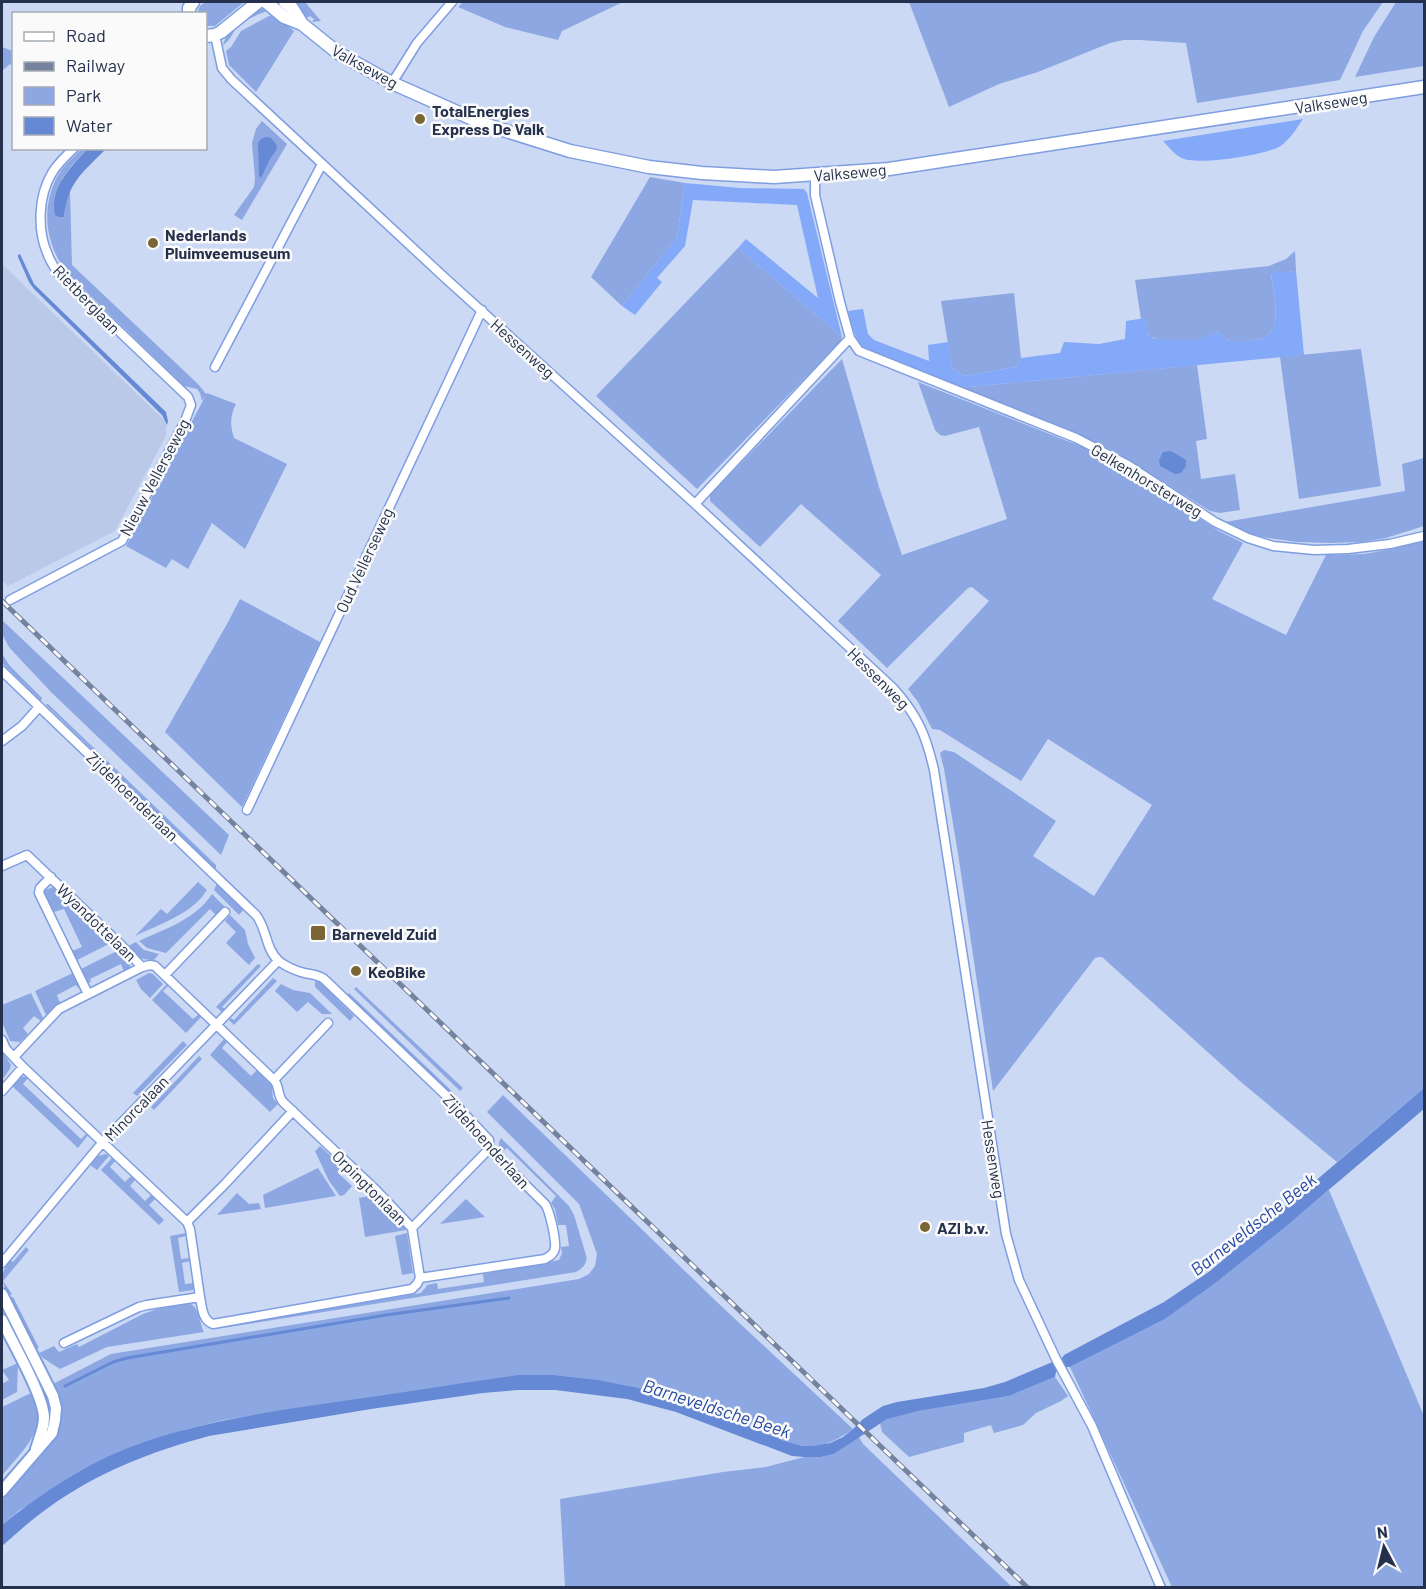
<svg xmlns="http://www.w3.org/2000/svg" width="1426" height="1589" viewBox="0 0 1426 1589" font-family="Barlow,sans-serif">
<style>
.built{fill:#bac9e7}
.green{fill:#8ca7e2}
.forest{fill:#84a9f8}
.water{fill:#6689d5}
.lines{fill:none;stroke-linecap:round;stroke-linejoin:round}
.stream{stroke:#6689d5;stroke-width:3}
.minor-casing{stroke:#7f9ee0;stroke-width:11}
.tertiary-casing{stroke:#7f9ee0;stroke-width:14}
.secondary-casing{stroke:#7f9ee0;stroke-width:15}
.minor{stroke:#fff;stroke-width:8}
.tertiary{stroke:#fff;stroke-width:10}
.secondary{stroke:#fff;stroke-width:12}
.rail-casing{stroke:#76839e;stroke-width:5}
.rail{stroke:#fafafa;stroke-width:3;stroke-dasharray:9;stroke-linecap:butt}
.poi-dot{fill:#7c6535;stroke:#fafafa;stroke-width:2}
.labels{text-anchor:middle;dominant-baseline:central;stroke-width:5;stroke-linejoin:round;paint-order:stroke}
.street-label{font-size:16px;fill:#25314c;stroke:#fafafa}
.poi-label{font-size:16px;font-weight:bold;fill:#25314c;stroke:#fafafa;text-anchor:start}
.water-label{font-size:18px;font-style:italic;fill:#2447a1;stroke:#fafafa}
</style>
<rect width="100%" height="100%" fill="#ccd9f5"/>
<!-- built -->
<path class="built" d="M2 264 165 421 166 425V436L115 531 8 586 2 580Z"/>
<!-- green -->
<path class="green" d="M205 2H244L215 26H206V14L197 13 200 6Z
M289 2H305L321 21 312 22 314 19 310 16 306 18Z
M463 2H623L562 31 558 40 505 27 458 7Z
M909 2H1383L1363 31 1340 80 1197 103 1186 43 1140 40H1124L1110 43 1038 72 999 84 949 107Z
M1396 2H1424V66L1355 77 1374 37Z
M262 9 267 11C258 15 247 18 239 25 232 31 232 40 223 45 226 33 240 16 252 11 255 10 258 10 262 9Z
M273 15 277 16 294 31 256 92 229 65 226 51 231 47 241 31 269 16Z
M2 47 13 51 14 67 10 64 2 71Z
M262 121 287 144 242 220 234 215 254 187 255 178 252 143 256 129Z
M82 149H89L73 164 62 179 64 217 65 204 70 191 72 265 198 384 206 394 207 393 236 404C230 416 230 425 234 438L287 464 245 549 212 523 188 569 172 559 166 568 126 546 206 395 202 401 200 393 197 389 184 386 182 384 69 275C46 247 40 210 57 177 63 166 73 157 82 149Z
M650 177 685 183 677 237 622 306 591 277Z
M738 248 842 337 840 342 697 489 596 396Z
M1295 251 1296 271 1271 274C1273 290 1283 326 1266 336 1261 340 1254 340 1248 341 1233 343 1230 345 1219 332 1212 335 1204 338 1196 340 1186 342 1153 343 1148 333 1146 329 1146 323 1145 319H1141L1135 280 1269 266 1286 259Z
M1014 293 1021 358 1016 367 964 376 952 368 941 301Z
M1361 349 1381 486 1299 499 1280 357Z
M842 359 879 487 902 555 1007 519 979 427 945 436 940 435 935 430 918 382 1080 446 1105 458 1219 531 1243 543 1212 599 1286 635 1326 555 1364 554 1392 549 1424 538V1088L1337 1162 1241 1082 1102 957H1099L1095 958 993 1091 959 860 944 769 940 753 944 750 954 752 1056 821 1033 856 1094 896 1152 805 1048 739 1021 781 940 730 932 729 918 702 908 689 989 601 972 587 968 588 887 668 838 621 881 575 801 504 760 547 710 501V495Z
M1197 365 1207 439 1196 441 1201 479 1235 474 1240 510 1220 513 1210 511 1112 450 1013 409 958 388Z
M1424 458V526L1386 538 1361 542 1329 543 1297 542 1248 535 1238 531 1225 522 1405 491 1402 464Z
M240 599 320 642 242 807 165 732 227 624Z
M2 620 229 835 221 855 51 692 20 659 9 647 2 634Z
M2 654 10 666 42 698 41 701 2 663Z
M47 704H48L216 865V870L46 705Z
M198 882 207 890C192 914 160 924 135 936L161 909 167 914Z
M217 883 244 909 239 915 214 890Z
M53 887 109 944 77 960 72 951 82 947 64 909 54 912 45 894V890Z
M212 894 225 907 216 915 210 909 166 953 147 948 139 941C165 929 196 919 212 894Z
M230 915 245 930 248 944 255 958 249 965 226 943 236 932 225 921Z
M136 942 144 950 159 954 154 960C139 960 138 956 128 946Z
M117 951 130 961C131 967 129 969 124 972L121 964 90 979 91 982 88 983 81 969Z
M258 964 261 966 222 1007 225 1009 222 1012 216 1007Z
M75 972 82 986 78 988 76 985 57 995 60 1003 46 1015 35 991Z
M149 973 153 974 163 984 150 998 141 989 136 980Z
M273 978 277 981 234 1025 229 1020 231 1018 234 1020Z
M315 981 321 983 354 1016 350 1021 315 987Z
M167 984 169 985 163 991 193 1019 199 1014 202 1016 186 1033 152 1000Z
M281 984 293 990 310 993 332 1014H322L308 1002 297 1012 275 991Z
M356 987 463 1088 460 1091 354 989Z
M31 993 43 1018 41 1021 34 1016 23 1028 28 1034 20 1042 10 1041 2 1022V1005Z
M349 993 456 1095 454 1098 347 995Z
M224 1039 227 1042 222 1048 251 1076 257 1070 272 1085 273 1098 278 1104 270 1112 210 1055Z
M183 1041 187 1045 137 1096 133 1093Z
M2 1051 11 1065 10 1069 2 1080Z
M199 1056 202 1059 154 1110 151 1107Z
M22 1076 28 1078 23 1084 81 1139 86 1134 88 1135 78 1148 11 1085 17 1078Z
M503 1095 719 1304 853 1429C838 1440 820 1449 802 1446 790 1443 778 1438 767 1434 744 1425 721 1415 698 1406 652 1389 604 1380 555 1375L285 1410 224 1420 183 1430 21 1509 2 1525V1500L27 1471 55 1433 53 1384 111 1354 579 1279 589 1274 595 1266 597 1254 579 1204 487 1112Z
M501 1138 569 1206 574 1215 586 1255C588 1263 583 1268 576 1272L216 1329 213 1328 421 1293 426 1287 427 1285 437 1283 438 1289 484 1282 483 1274 559 1260 562 1253 561 1247 569 1246 566 1225H558L555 1209 551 1203 556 1196 507 1148 501 1153H499V1142Z
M320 1146 343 1167 337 1172 352 1186 344 1195 340 1196 329 1181 315 1151Z
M106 1154 109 1156 97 1170 90 1165 98 1156Z
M112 1158 115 1161 110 1167 125 1182 131 1176 135 1180 130 1186 145 1201 151 1195 155 1199 149 1205 164 1220 159 1225 101 1170Z
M318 1168 336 1196 265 1208 263 1195Z
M1329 1190 1424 1416V1587H1172L1070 1367 1165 1319 1213 1285Z
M237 1193 249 1204 259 1203 261 1209 217 1215Z
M374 1195 405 1226 406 1230 365 1237 359 1198Z
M466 1199 485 1217 440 1224Z
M186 1233V1236L178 1238 181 1259 190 1258V1261L182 1263 185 1284 194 1283 193 1290 179 1292 170 1236Z
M407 1233 413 1273 402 1275 395 1236Z
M26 1247 29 1250 3 1281 12 1294 9 1295C0 1280 0 1274 10 1260L13 1262Z
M13 1297 39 1348 36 1349 11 1298Z
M189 1303C200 1308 199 1321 204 1332L107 1347 60 1369 43 1358 39 1353 54 1346 59 1352 77 1344 79 1347 143 1314 157 1309Z
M18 1363 17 1392 2 1400V1384L9 1380 2 1370Z
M1055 1377 1068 1396 1061 1401 1036 1413 1023 1425 994 1433 991 1425 964 1433V1442L909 1457 882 1432 880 1423 887 1419 899 1414 1009 1396Z
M33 1392C36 1399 39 1407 39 1415 38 1439 16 1458 2 1476V1407Z
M859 1437 863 1444 1012 1587H565L560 1499 723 1472 766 1467 804 1457H821L834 1454Z"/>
<!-- forest -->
<path class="forest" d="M1303 119C1296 129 1290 140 1279 147 1264 155 1194 167 1180 157 1174 154 1168 146 1163 141Z
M685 183 740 188 804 189 807 193 842 337 738 248 746 239 818 298 797 205 693 200 685 246 657 278 662 282 635 315 622 306 677 237Z
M1296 271 1304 355 958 388 864 350C854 338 852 325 848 311L863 309 868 334 874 340 929 361 928 345 948 342 952 368 964 376 1016 367 1021 358 1060 353 1064 342 1099 344 1125 339 1126 321 1145 318 1148 334 1153 338 1163 340H1195L1220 332C1228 343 1230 343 1244 341 1251 340 1260 341 1266 336 1283 326 1273 290 1271 273Z"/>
<!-- water -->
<path class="water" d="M266 137 271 138 276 144 277 149 270 159 261 178 259 176 258 143 261 139Z
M89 148 106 149C84 171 67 183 64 217H59L55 215C49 188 72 165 89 148Z
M20 254 34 284 166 412 168 421 167 425 162 415 34 289 29 282 18 257V255Z
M1171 451 1186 460V466L1181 473 1175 474 1160 466 1159 460 1163 452Z
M1424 1088V1109L1285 1227 1213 1285 1165 1319 1070 1367H1066L1056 1372 1055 1377 1009 1396 918 1411 887 1419 834 1454 821 1457H804L792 1456 676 1412 627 1399 555 1390H518L483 1393 371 1409 209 1436C152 1451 96 1473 48 1508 32 1519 17 1533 2 1546V1525C34 1499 71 1474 109 1456 178 1425 255 1414 329 1403 393 1394 456 1384 519 1375H555L598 1380 649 1390 696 1405 782 1440 802 1446H813L830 1443 843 1437 853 1429 863 1419 883 1406 897 1402 984 1388 1005 1382 1062 1358 1064 1355 1164 1302 1210 1271Z"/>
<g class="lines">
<!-- stream -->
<path class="stream" d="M65 1386 113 1362 127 1358 386 1315 509 1298"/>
<!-- minor casing -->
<g class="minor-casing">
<path id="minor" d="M215 35 222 68 231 79 444 277 695 504 893 688C918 716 926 735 934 770L1006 1234 1019 1280 1056 1359 1092 1426 1161 1588
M392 83 417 43 452 2
M815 175V195L840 302 850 338 859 351 1076 438 1128 465 1215 522 1248 538 1273 546 1314 550 1348 549 1390 544 1424 536
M215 367 322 164
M695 504 850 338
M10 600 122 541 185 421 191 405 188 397 57 272C54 266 50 261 48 255 37 231 38 196 52 173 57 164 66 156 74 148
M2 671 256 915C267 928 265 950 280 962 286 966 294 970 301 972 310 975 316 973 324 979L456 1105 489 1140V1149L545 1204C550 1211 556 1240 555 1248 554 1254 550 1256 545 1259L420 1278 417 1284 412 1289 213 1324C202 1320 202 1307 200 1297L147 1305 139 1307 64 1343
M2 741 22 726 39 707
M247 810 482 310
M2 866 27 855 122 946 142 967
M51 877 40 888 39 893 88 994
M165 975 225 912
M2 1040 6 1049 23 1067 187 1222 190 1229 200 1297
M14 1057 59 1009 142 967 150 965 155 966 274 1080C280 1087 277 1095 283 1102L377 1191 412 1228 420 1278
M274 1080 328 1023
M2 1091 23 1067
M187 1222 225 1184 293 1111
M412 1228 489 1149
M2 1263 102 1143 278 961"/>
</g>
<!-- tertiary casing -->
<g class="tertiary-casing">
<path id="tertiary" d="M2 1294 53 1396 56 1408 55 1420 52 1433 2 1491
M2 1320C12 1342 44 1396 44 1418 44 1428 39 1439 36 1449"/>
</g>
<!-- secondary casing -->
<g class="secondary-casing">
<path id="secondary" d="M266 2 284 17 302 24
M285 2 292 8 302 24 338 53 392 83 484 124 570 151 649 167 702 173 774 177 889 169 1424 87
M189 14V8L193 2
M206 36 215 35 221 32 258 2"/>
</g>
<!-- minor -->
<use href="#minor" class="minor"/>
<!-- tertiary -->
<use href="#tertiary" class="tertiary"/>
<!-- secondary -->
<use href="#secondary" class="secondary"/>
<!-- rail casing -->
<g class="rail-casing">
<path id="rail" d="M2 601 1028 1588"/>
</g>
<!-- rail -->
<use href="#rail" class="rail"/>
</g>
<!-- markers -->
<g class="poi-dot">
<circle cx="420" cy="119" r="6"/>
<circle cx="153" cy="243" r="6"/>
<rect x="310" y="925" width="16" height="16" rx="3"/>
<circle cx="356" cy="971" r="6"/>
<circle cx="925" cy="1227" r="6"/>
</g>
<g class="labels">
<!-- street labels -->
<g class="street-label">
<text transform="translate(365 66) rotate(29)">Valkseweg</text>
<text transform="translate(1331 102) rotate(-9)">Valkseweg</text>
<text transform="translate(850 172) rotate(-5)">Valkseweg</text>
<text transform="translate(87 299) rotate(46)">Rietberglaan</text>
<text transform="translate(523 348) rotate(42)">Hessenweg</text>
<text transform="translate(154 477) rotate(-62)">Nieuw Vellerseweg</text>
<text transform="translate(1147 480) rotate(31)">Gelkenhorsterweg</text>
<text transform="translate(364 560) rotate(-65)">Oud Vellerseweg</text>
<text transform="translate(879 678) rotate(45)">Hessenweg</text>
<text transform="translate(133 796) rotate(44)">Zijdehoenderlaan</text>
<text transform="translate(97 922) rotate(44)">Wyandottelaan</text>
<text transform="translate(136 1108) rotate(-46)">Minorcalaan</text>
<text transform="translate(487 1141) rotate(48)">Zijdehoenderlaan</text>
<text transform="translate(994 1159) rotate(81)">Hessenweg</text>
<text transform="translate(370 1187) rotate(45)">Orpingtonlaan</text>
</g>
<!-- poi labels -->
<g class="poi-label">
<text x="432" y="110">TotalEnergies<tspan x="432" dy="18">Express De Valk</tspan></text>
<text x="165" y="234">Nederlands<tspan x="165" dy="18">Pluimveemuseum</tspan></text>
<text x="332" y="933">Barneveld Zuid</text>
<text x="368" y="971">KeoBike</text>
<text x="937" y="1227">AZI b.v.</text>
</g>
<!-- water labels -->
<g class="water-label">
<text transform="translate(1253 1224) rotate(-38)">Barneveldsche Beek</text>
<text transform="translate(717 1408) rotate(18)">Barneveldsche Beek</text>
</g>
</g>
<!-- border -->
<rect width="1426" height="1589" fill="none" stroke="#25314c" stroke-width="6"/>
<!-- legend -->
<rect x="12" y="12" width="195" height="138" fill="#fafafa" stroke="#a5aab4" stroke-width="1.5"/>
<rect x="24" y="32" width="30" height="9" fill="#ffffff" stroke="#a5aab4" stroke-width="1.5"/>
<text x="66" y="42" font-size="18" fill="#25314c">Road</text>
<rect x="24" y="62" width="30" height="9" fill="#76839e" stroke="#a5aab4" stroke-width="1.5"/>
<text x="66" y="72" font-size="18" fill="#25314c">Railway</text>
<rect x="24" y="87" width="30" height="18" fill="#8ca7e2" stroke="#a5aab4" stroke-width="1.5"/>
<text x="66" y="102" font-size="18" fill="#25314c">Park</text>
<rect x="24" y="117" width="30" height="18" fill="#6689d5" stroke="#a5aab4" stroke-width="1.5"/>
<text x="66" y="132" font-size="18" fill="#25314c">Water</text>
<!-- north arrow -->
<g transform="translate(1384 1547) rotate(353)" stroke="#fafafa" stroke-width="4.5" paint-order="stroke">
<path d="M0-4.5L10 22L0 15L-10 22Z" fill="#25314c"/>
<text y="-9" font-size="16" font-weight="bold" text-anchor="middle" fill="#25314c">N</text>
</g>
</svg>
